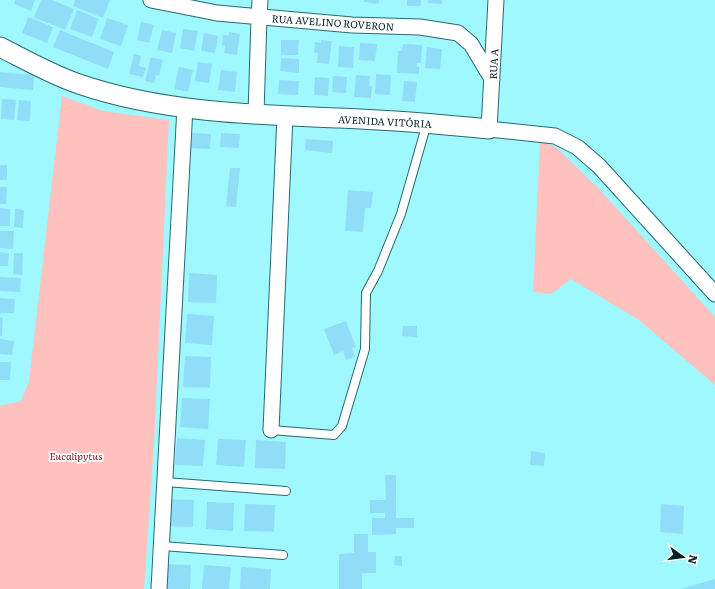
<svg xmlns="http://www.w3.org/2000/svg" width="715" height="589" viewBox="0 0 715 589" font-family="Literata,serif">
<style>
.green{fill:#fec1bd}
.building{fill:#90ddf8}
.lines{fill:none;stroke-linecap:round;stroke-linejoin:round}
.service-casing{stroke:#266a70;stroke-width:10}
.minor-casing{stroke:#266a70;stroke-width:17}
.tertiary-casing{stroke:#266a70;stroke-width:21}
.service{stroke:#fff;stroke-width:8}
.minor{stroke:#fff;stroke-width:15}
.tertiary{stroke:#fff;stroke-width:19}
.labels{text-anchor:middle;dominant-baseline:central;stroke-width:3.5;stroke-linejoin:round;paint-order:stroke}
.street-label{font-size:10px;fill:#031f21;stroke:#fff}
.park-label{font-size:10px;font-style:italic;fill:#801e24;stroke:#fff}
</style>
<rect width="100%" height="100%" fill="#a0f8ff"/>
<!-- green -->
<path class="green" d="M62 96 103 111 169 120 154 444 144 589H0V406L21 401 29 381Z
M540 140 557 148 601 191 715 317V385L639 320 571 279 551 294 533 292Z"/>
<!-- building -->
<path class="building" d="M15 0H35L31 11 14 4Z
M41 0H52L74 9 65 30 34 17Z
M75 0H110L103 18 73 6Z
M364 0H379L378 4 364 2Z
M407 0H421V6H407Z
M428 0H442V4L428 3Z
M77 10 99 19 92 37 70 29Z
M28 17 53 27 47 43 22 33Z
M107 18 128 25 121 46 100 39Z
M141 22 154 25 149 43 137 40Z
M183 29 198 31 194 51 180 48Z
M60 30 114 52 108 69 53 47Z
M162 30 176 33 172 53 157 50Z
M229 32 240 34 237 55 224 53 225 46 222 45 223 35H229Z
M204 33 218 36 215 53 201 51Z
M281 40H299L298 55H281Z
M321 40 332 41 329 64 317 63 318 53 314 52 315 42 321 43Z
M360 43 377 44 375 61 359 60Z
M403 44 422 45 421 63H417V67H419V74L397 73 398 51H402Z
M339 46 354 47 353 68 338 67Z
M427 47 442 49 440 69 425 68Z
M134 54 141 56 139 66 146 68 143 77 129 74Z
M151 57 163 60 159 76 156 75 154 83 145 81Z
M281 58 299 59V73L280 71Z
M198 62 212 64 209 83 195 81Z
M179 67 193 70 188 92 174 89Z
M221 70 237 72 235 92 218 90Z
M0 72 34 75 33 90 0 87Z
M376 74 391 75 390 95 375 94Z
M356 75 370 76 369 86H372L371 98 354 97Z
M333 76 347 77 346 93 332 92Z
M315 77 329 78 328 96 314 95Z
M279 80 299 81 298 95 278 94Z
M404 81 417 82 415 102 402 101Z
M2 99 16 100 14 120 1 119Z
M19 100 31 101 30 121 17 120Z
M192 133 211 134 210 149 191 148Z
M221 133 240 134 239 148 220 147Z
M306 139 333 141 332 153 305 150Z
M0 165H7V180H0Z
M230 168H240L236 207 226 206Z
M0 187H7L6 204H0Z
M348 190 373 192 371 208H365L363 232 345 231Z
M0 208 10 209V226H0Z
M15 209 24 210 23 228 14 227Z
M0 231H14L13 249 0 248Z
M0 252 9 253 8 266H0Z
M14 253H23L22 275 13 274Z
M189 273 217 275 216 303 188 302Z
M0 277 21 278 20 292 0 291Z
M0 298 15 299 14 313H0Z
M187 314 214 316 212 345 185 343Z
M0 317 3 318 2 336H0Z
M346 321 356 347 352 348 355 357 346 360 343 351 334 355 324 329Z
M403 326H417V337L402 336Z
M0 339 14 341 12 355 0 354Z
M185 356 211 357 210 388 183 387Z
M0 362H11L10 380H0Z
M182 398 210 399 208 429 180 427Z
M177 438 205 440 203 466 175 465Z
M218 439 246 440 244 467 216 465Z
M256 440 286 442 285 469 255 468Z
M531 451 545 453 544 466 530 465Z
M385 475H396V518H414V528H396V534L372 535V518H385V513H370V500H386Z
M165 499 194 500 193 527 164 526Z
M207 502 234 503 233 531 206 529Z
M245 504 275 505 274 532 244 531Z
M661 504 684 506 683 534 660 532Z
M354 534H368V552H376V573H362V589H339V554L354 553Z
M395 556H402V566L394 565Z
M164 564 191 565 190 589H163Z
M204 565 231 567 229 589H202Z
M241 567 271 569 270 589H240Z
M715 579V589H681Z"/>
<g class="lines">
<!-- service casing -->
<g class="service-casing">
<path id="service" d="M271 430 334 435 342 426 365 349 366 293 378 271 401 214 427 123
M165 482 286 491
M162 546 283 555"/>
</g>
<!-- minor casing -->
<g class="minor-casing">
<path id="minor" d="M151 0 217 13 352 25 420 27 458 33 471 44 492 79
M496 0 489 129 555 136 577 147 599 166 715 294
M256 114 259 17 260 0
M271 430 285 116
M159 589 185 107"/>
</g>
<!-- tertiary casing -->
<g class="tertiary-casing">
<path id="tertiary" d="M0 47C26 60 52 75 79 84 160 112 254 115 339 118 389 120 439 124 489 129"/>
</g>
<!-- service -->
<use href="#service" class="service"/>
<!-- minor -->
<use href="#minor" class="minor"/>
<!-- tertiary -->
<use href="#tertiary" class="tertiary"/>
</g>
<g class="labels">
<!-- street labels -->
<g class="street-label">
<text transform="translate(333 22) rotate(4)">RUA AVELINO ROVERON</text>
<text transform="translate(493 64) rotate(-87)">RUA A</text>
<text transform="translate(385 121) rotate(3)">AVENIDA VITÓRIA</text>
</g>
<!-- park labels -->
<g class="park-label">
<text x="76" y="455">Eucalipytus</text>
</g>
</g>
<!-- north arrow -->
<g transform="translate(683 557) rotate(104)" stroke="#ffffff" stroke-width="3" paint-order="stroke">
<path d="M0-3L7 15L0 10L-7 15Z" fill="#031f21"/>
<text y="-6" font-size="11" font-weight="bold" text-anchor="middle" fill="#031f21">N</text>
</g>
</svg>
